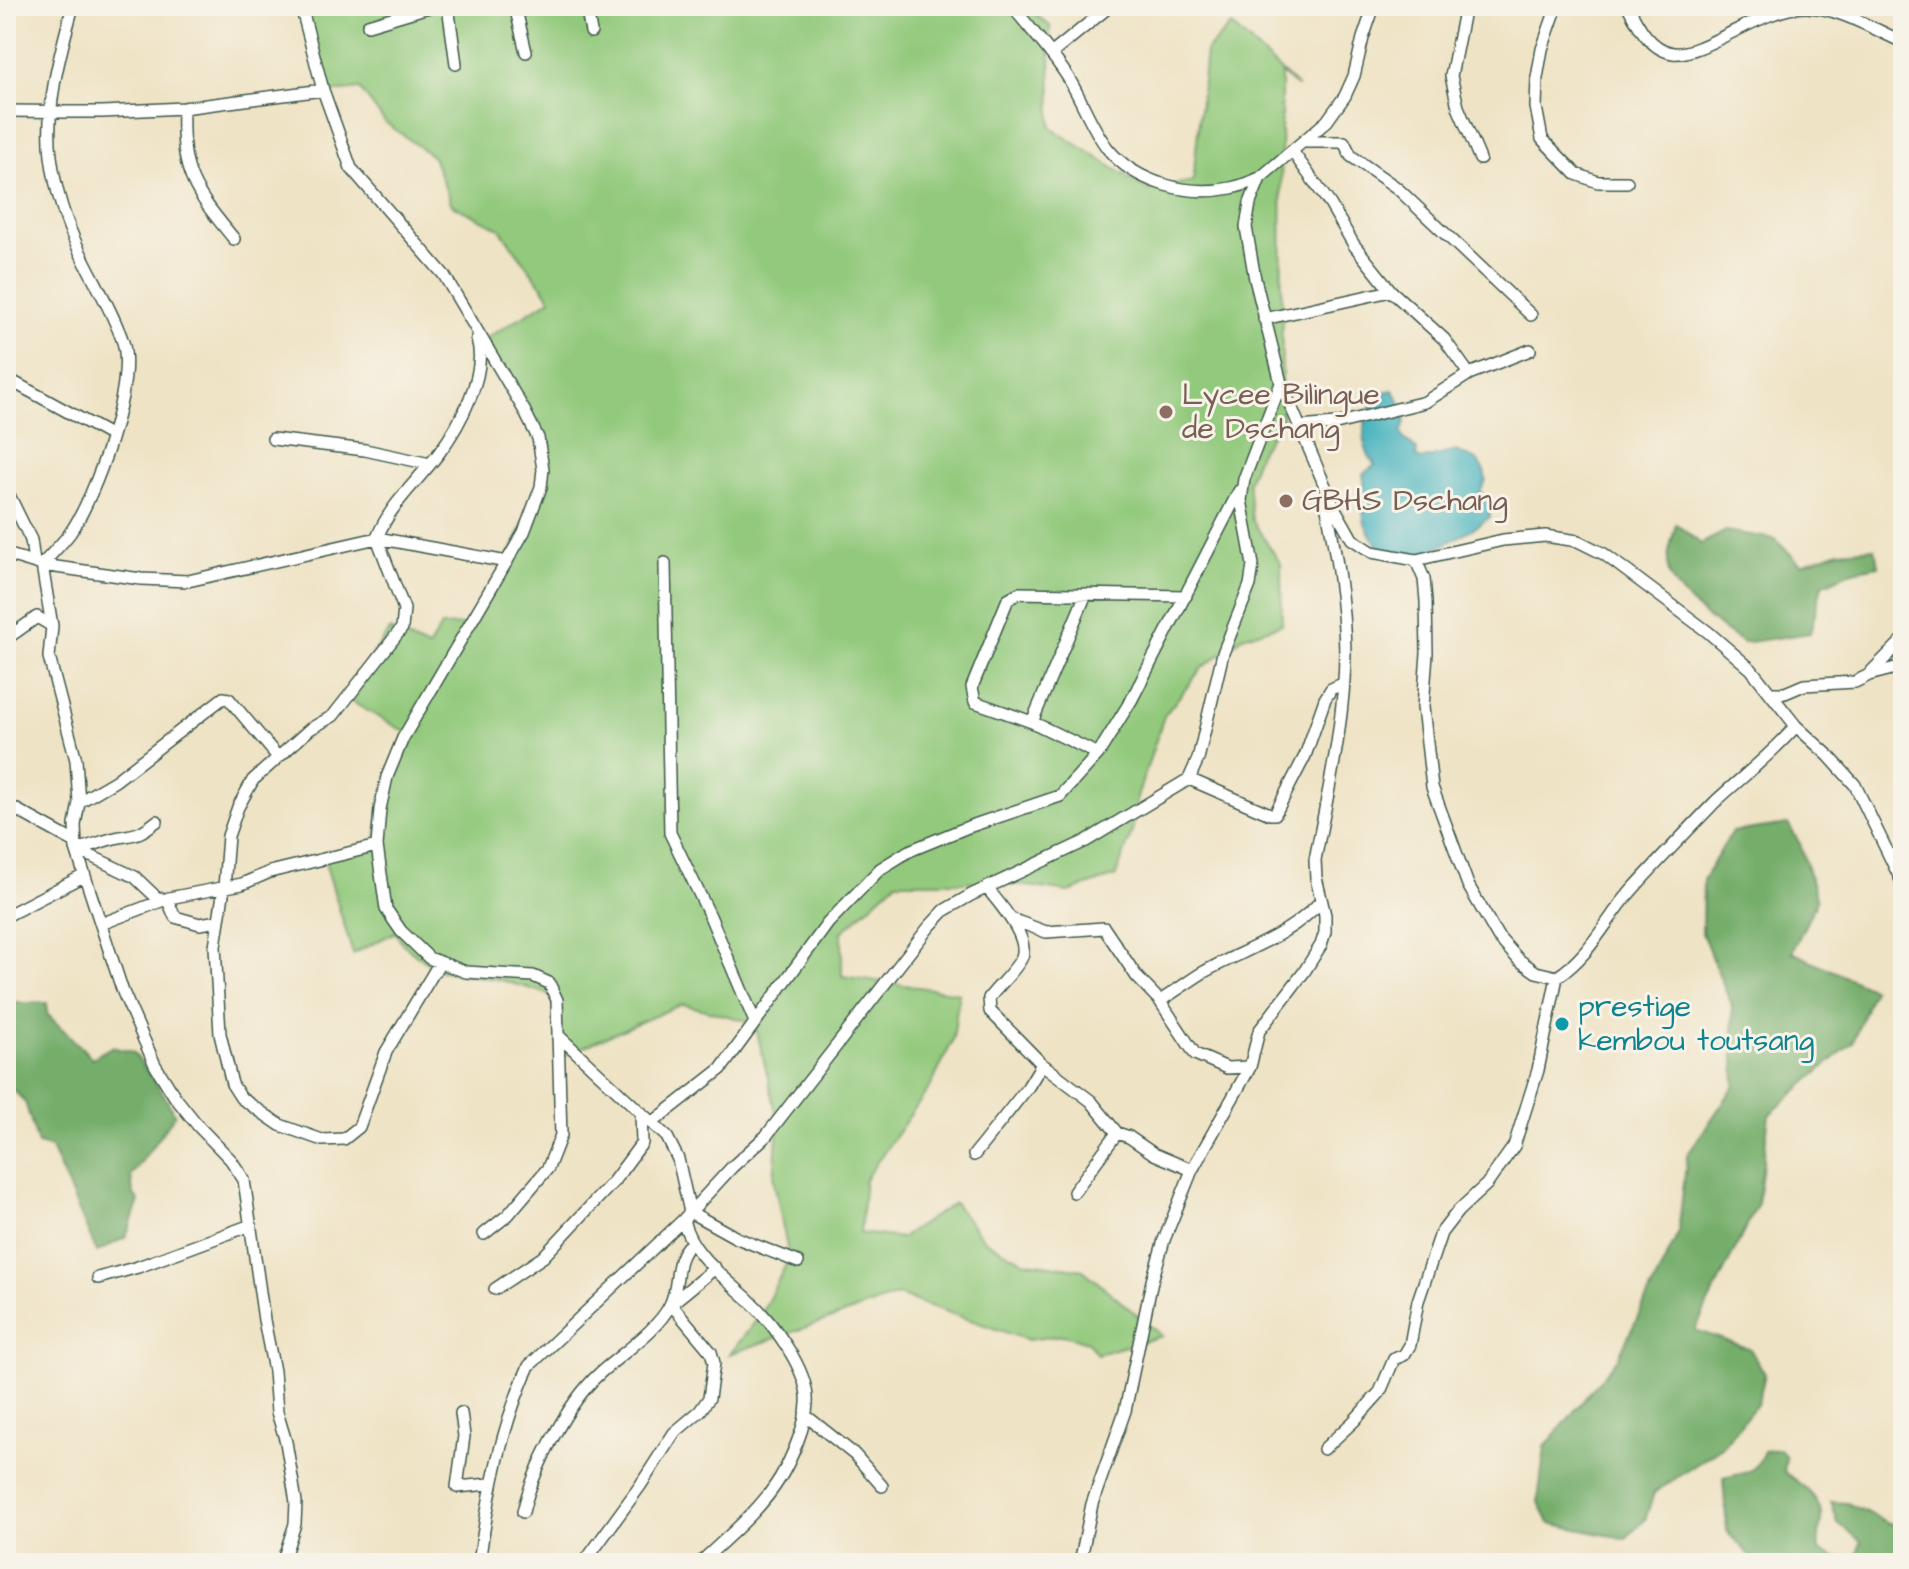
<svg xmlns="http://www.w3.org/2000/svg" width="1909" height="1569" viewBox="0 0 1909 1569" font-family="'Architects Daughter',sans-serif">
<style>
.green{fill:#92c97b;stroke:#588358;stroke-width:2}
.forest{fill:#75ad6b;stroke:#4a7550;stroke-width:2}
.water{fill:#42b1be;stroke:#307779;stroke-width:2}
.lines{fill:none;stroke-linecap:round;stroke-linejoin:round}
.minor-casing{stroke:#3e564a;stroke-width:14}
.minor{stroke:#fff;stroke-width:11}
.education-dot{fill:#8d6e63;stroke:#f7f3e8;stroke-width:3}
.culture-dot{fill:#0f9aa8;stroke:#f7f3e8;stroke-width:3}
.labels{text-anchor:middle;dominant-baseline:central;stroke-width:6;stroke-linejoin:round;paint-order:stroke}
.education-label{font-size:30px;fill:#785e54;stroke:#f7f3e8;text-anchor:start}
.culture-label{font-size:30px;fill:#0d838f;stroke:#f7f3e8;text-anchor:start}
</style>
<rect width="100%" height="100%" fill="#f7f3e8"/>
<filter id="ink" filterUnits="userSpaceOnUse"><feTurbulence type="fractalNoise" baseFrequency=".0125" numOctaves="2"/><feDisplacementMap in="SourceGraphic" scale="16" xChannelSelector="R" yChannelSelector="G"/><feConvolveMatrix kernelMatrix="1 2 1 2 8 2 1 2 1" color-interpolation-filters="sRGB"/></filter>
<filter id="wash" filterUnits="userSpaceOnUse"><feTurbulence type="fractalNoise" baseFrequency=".006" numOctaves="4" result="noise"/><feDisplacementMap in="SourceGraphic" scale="32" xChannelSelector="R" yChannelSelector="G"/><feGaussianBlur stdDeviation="1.8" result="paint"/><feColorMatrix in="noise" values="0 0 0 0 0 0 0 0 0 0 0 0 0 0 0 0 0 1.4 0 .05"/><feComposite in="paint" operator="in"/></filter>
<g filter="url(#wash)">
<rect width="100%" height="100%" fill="#efe3c5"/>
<!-- green -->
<path class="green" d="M302 6H1025L1050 26 1051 128 1148 190 1193 181 1206 51 1231 25 1298 87 1281 74 1282 419 1259 453 1248 482 1252 520 1281 564 1282 624 1243 637 1202 668 1164 716 1138 794 1132 832 1116 876 1069 892 999 882H896L842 932V976L959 993 953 1040 932 1084 865 1179 860 1233 901 1238 954 1203 985 1241 1023 1261 1083 1270 1162 1336 1097 1354 1088 1342 1063 1335 1028 1340 898 1295 730 1354 762 1313 789 1258 774 1181 778 1120 755 1023 682 1004 560 1057 552 995 501 980 436 970 403 944 395 932 353 954 323 856 375 848 381 803 407 733 343 697 390 630 428 648 441 626 473 625 503 571 541 483 539 441 485 339 551 299 499 228 452 205 433 157 385 122 360 89 325 93Z"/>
<!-- forest -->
<path class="forest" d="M1676 524 1701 544 1726 531 1775 539 1801 564 1839 551 1875 548 1878 566 1853 571 1822 585 1810 633 1743 643C1722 629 1671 595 1668 568 1666 555 1673 537 1676 524Z
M1788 824 1800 844 1817 900 1792 952 1873 989 1853 1042 1769 1115 1758 1203 1695 1330 1750 1349 1765 1374 1758 1403 1722 1447 1654 1493 1645 1520 1625 1539 1549 1523 1538 1500 1545 1447 1618 1358 1678 1234 1687 1155 1735 1085 1732 1006 1702 933 1703 880 1732 832Z
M14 1003H47V1014L92 1058 111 1047 133 1052 163 1093 175 1115 131 1176 133 1193 139 1201 126 1237 97 1252 51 1148 38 1144 25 1102 6 1082V1011Z
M1780 1449 1786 1457 1784 1472C1799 1483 1824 1498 1821 1520 1820 1534 1817 1536 1819 1551L1835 1557 1855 1558 1861 1541 1838 1523 1831 1502 1847 1503 1891 1524 1903 1517V1555L1898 1563H1762L1748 1554 1727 1531 1723 1478C1746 1472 1754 1476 1764 1451Z"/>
<!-- water -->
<path class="water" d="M1393 390C1401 401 1410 419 1401 432L1403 438 1417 450 1416 456 1420 460 1455 451 1477 460 1484 471 1486 480 1480 492 1490 500V517C1480 525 1469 531 1458 537 1424 557 1384 574 1365 523 1360 508 1367 490 1363 474L1375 465C1357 445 1364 415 1377 393Z"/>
</g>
<g filter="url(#ink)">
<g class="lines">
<!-- minor casing -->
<g class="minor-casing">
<path id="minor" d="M301 6 323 90 351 168 444 275 524 410 538 438 543 469 541 487 524 532 403 738 387 777 380 809 377 846 386 909 401 931 429 958 466 972 533 976 549 983 557 1000 561 1135 548 1168 508 1215 484 1234
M448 6 456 64
M515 6 526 52
M586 6 591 32
M1012 6C1031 30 1053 53 1069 79 1083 102 1091 127 1108 149 1136 183 1188 197 1231 188 1241 186 1251 182 1260 178
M1222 6H1233
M1374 6 1363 38 1354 76 1345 96 1327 121 1260 178 1250 203 1246 227 1255 279 1281 383 1334 507 1352 539 1372 552 1416 560 1503 540 1545 536 1578 541 1604 554 1708 632 1751 669 1796 726 1829 756 1855 785 1903 884
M1465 6 1451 76 1458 107 1480 159
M1557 6 1542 49 1537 78 1536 107 1542 139 1576 174 1598 182H1627
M1628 6C1637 24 1650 50 1673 53 1702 57 1762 7 1805 7 1838 7 1873 29 1903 42
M368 25 432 6
M1051 54 1105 10V6
M183 108C181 174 193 189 234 239
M6 111 103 112 183 108 323 90
M1303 142H1344L1351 156 1397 188 1531 315
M1292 151 1330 204 1354 245 1391 291 1444 339 1469 374
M1264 319 1391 291
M6 378 112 436
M1299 427 1336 424 1425 402 1469 374 1530 350
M273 439 365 450 430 464
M6 489 31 540 34 562
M6 554 42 565 52 626 49 657 76 760 79 802 75 825 76 849 123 992 155 1065 175 1097 199 1127 231 1160 244 1180 264 1320 274 1371 277 1412 286 1442 296 1502 295 1524 282 1563
M665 563 670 833 710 916 755 1022
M42 565C51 554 62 544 70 533 95 498 136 384 123 342 113 312 95 283 81 254 66 224 55 189 51 156 45 106 60 54 73 6
M42 565 141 579 188 581 377 538 507 562
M6 639 37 617 52 626
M1872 671 1903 640
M1770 693H1785L1804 685 1855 682 1869 675 1903 666
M1032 722 1086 594
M1098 754 1032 722 975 702 972 687 1008 599 1019 593 1186 596
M1189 779 1270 814H1275L1305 756 1325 699 1331 689 1342 684
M79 802 115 781 223 698 229 699 277 756
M6 804 75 842 76 848
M157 821C136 837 138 833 115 838 102 841 90 847 76 849L135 877 156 897 168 901 175 917 200 924 218 921
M987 888C998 902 1032 939 1021 959 1013 973 999 985 989 998L990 1011 1042 1064 1091 1101 1117 1133
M6 916 83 876
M1011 919 1046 932 1104 928 1137 977 1160 1001 1195 1054 1227 1068 1250 1067
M101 924 169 898 242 884 270 872 377 846
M440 962 386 1052 359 1127 344 1139 322 1140 280 1125 241 1098 232 1084 220 1034 215 946 224 888 228 836 238 807 253 780 310 729 333 716 402 628 404 609 377 538C390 504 418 481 439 453 460 425 488 373 477 339
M1557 977C1591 955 1606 919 1632 890 1659 860 1688 830 1716 801 1743 776 1772 754 1796 726
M1160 1001C1174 992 1188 982 1202 973 1243 950 1289 937 1321 901
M560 1037 667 1137 678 1159 690 1212 737 1238 798 1262
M652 1123 721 1069 828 923 880 869 909 851 968 827 1060 796 1098 754 1132 699 1239 491
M974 1155 1028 1087 1042 1064
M1074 1192 1117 1133 1129 1137 1154 1154 1192 1170
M98 1278 138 1267 251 1225
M495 1289 543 1257 613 1182 642 1143 641 1112
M461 1413 464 1436 457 1487 490 1484
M805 1415 855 1455 882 1486
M1324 1449 1354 1421 1380 1392 1394 1359 1404 1355 1410 1345 1418 1301 1441 1233 1458 1211 1487 1184 1514 1146 1538 1070 1557 977 1536 972 1519 960 1498 937 1468 885 1432 787 1423 707 1427 653 1426 601 1424 579 1416 560
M523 1512C533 1469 567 1403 600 1373 621 1354 658 1330 670 1305 681 1283 672 1260 691 1243
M479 1563C488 1498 501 1426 529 1366L683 1220
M584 1563 640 1486 674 1433 700 1411 709 1398 714 1363 711 1352 671 1304 715 1268
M700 1563C728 1536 760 1511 780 1478 791 1460 806 1425 807 1404 810 1371 771 1321 748 1299 724 1277 691 1254 683 1220L732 1167 766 1136 929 927 945 910 971 895 1086 841 1189 779 1198 759 1223 653 1250 585 1253 565 1241 500 1244 479 1281 383
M1080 1563 1092 1504 1125 1411 1152 1281 1164 1240 1192 1170 1250 1067 1259 1031 1304 972 1321 945 1325 932V915L1316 878 1315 860C1328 792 1345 721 1345 651 1344 599 1335 549 1325 498"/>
</g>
<!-- minor -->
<use href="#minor" class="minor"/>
</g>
</g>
<!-- markers -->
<g class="education-dot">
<circle cx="1166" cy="412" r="8"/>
<circle cx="1286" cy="501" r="8"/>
</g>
<circle class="culture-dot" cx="1562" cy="1024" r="8"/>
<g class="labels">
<!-- education labels -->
<g class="education-label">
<text x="1182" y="395">Lycee Bilingue<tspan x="1182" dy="34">de Dschang</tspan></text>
<text x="1302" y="501">GBHS Dschang</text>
</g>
<!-- culture labels -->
<g class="culture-label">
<text x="1578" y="1007">prestige<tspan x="1578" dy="34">kembou toutsang</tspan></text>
</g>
</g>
<!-- margin -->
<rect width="1909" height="1569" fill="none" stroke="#f7f3e8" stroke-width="32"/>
</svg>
